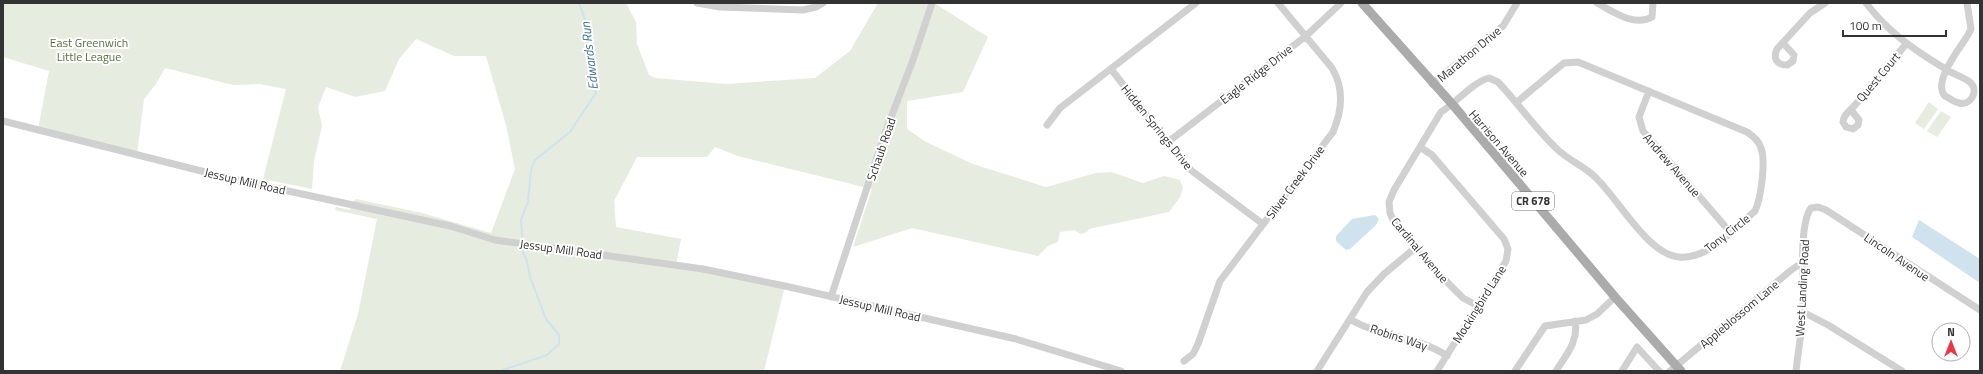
<svg xmlns="http://www.w3.org/2000/svg" width="1983" height="374" viewBox="0 0 1983 374" font-family="'Titillium Web',sans-serif">
<style>
.green{fill:#e6ecdf}
.water{fill:#cfe2ee}
.lines{fill:none;stroke-linecap:round;stroke-linejoin:round}
.stream{stroke:#cfe2ee;stroke-width:2}
.minor{stroke:#d0d0d0;stroke-width:7}
.major{stroke:#ababab;stroke-width:9}
.labels{text-anchor:middle;dominant-baseline:central;stroke-width:4;stroke-linejoin:round;paint-order:stroke}
.shield{fill:#fff;stroke:#707070;stroke-width:1}
.shield-label{font-size:11px;font-weight:bold;fill:#333}
.park-label{font-size:12px;fill:#56703f;stroke:#fff}
.street-label{font-size:12px;fill:#333;stroke:#fff}
.water-label{font-size:13px;font-style:italic;fill:#3f7597;stroke:#fff}
</style>
<rect width="100%" height="100%" fill="#fff"/>
<!-- green -->
<path class="green" d="M3 3H626L636 22 637 44 649 75 655 78 726 84 815 78 850 51 878 3H934L988 37 963 92 907 101V129L926 142 973 164 1046 187 1096 173 1111 172 1143 183 1164 176 1180 180 1183 188 1180 197 1169 212 1089 229 1087 232 1081 234 1074 230 1060 232 1058 242 1048 246 1038 256 912 228 853 247 872 189 738 156 715 147 707 157H637L614 201 616 227 681 239 676 265 785 286 764 371H340L358 314 377 219 335 210 336 207 350 210 351 203 356 199 422 213 491 233 515 169 506 125 486 56H454L416 39 399 59 385 91 355 97 326 87 318 107 322 126 314 161 312 189 263 179 286 89 260 84 233 85 165 68 156 84 144 99 137 154 38 129 49 71 3 57Z
M1929 102 1938 109 1924 129 1915 123Z
M1941 111 1951 117 1937 137 1927 131Z"/>
<!-- water -->
<path class="water" d="M1375 215 1379 219 1376 225 1350 249 1346 250 1336 241V236L1352 219Z
M1919 220 1980 259V283L1912 237Z"/>
<g class="lines">
<!-- stream -->
<path class="stream" d="M500 371 547 355 559 344V335L546 319 530 277 527 261 523 252 521 220 528 202 531 170 535 160 570 132 596 93 588 49V27L579 3"/>
<!-- minor -->
<path class="minor" d="M697 3 720 7 803 10 816 7 823 3
M1597 3C1614 12 1634 27 1652 17L1653 3
M1866 3C1887 31 1914 50 1944 68 1952 74 1964 77 1971 83 1979 92 1970 106 1959 103 1954 102 1949 98 1945 96 1932 82 1960 48 1968 35L1971 29 1967 3
M1783 43 1794 55 1793 61 1787 65C1776 65 1773 58 1777 49L1810 13 1825 3
M1111 69 1184 163 1192 171 1263 224
M1432 84 1503 26 1517 3
M1649 91 1639 117 1643 131 1730 232
M1851 110 1859 120 1858 125 1853 129 1846 127 1843 122C1843 115 1851 110 1855 105 1873 85 1889 65 1906 44
M3 121 233 179 450 226 495 240 703 269 785 286 1016 339 1121 371
M1047 125 1060 108 1196 3
M1168 142 1306 36 1341 3
M1420 147 1432 155 1504 239 1508 249 1506 261 1437 371
M831 297 885 133 913 60 932 3
M1478 306 1463 298 1448 283 1415 248 1394 222 1390 213 1389 202 1394 190 1441 112C1458 102 1471 83 1489 78L1498 82C1519 104 1536 130 1558 150 1570 161 1584 166 1595 177 1618 198 1647 254 1679 257 1708 260 1735 228 1755 211 1761 198 1766 162 1761 148 1759 141 1753 136 1747 132L1578 62 1564 63 1559 67 1517 102
M1803 312 1828 325 1902 371
M1350 319C1379 337 1418 336 1447 356
M1184 361 1193 354 1198 344 1220 281 1333 132C1342 111 1344 88 1332 68L1278 3
M1317 371 1367 292 1384 274 1415 248
M1515 371 1545 326 1586 320 1597 314 1615 297
M1556 371C1566 355 1579 341 1575 321
M1622 371 1637 347 1659 371
M1670 371 1790 271 1797 266H1803
M1796 371C1798 351 1802 332 1803 312 1804 289 1798 225 1811 208L1818 207 1826 210 1980 310"/>
<!-- major -->
<path class="major" d="M1362 3 1453 105 1615 297 1681 371"/>
</g>
<g class="labels">
<!-- shield labels -->
<rect class="shield" x="1512" y="192" width="42" height="18" rx="3"/>
<g class="shield-label">
<text x="1533" y="201">CR 678</text>
</g>
<!-- park labels -->
<g class="park-label">
<text x="89" y="42">East Greenwich<tspan x="89" dy="14">Little League</tspan></text>
</g>
<!-- street labels -->
<g class="street-label">
<text transform="translate(1469 54) rotate(-40)">Marathon Drive</text>
<text transform="translate(1256 74) rotate(-38)">Eagle Ridge Drive</text>
<text transform="translate(1878 77) rotate(-50)">Quest Court</text>
<text transform="translate(1157 127) rotate(51)">Hidden Springs Drive</text>
<text transform="translate(1499 143) rotate(49)">Harrison Avenue</text>
<text transform="translate(881 149) rotate(-71)">Schaub Road</text>
<text transform="translate(1672 165) rotate(49)">Andrew Avenue</text>
<text transform="translate(245 181) rotate(13)">Jessup Mill Road</text>
<text transform="translate(1295 182) rotate(-53)">Silver Creek Drive</text>
<text transform="translate(1727 233) rotate(-38)">Tony Circle</text>
<text transform="translate(561 249) rotate(8)">Jessup Mill Road</text>
<text transform="translate(1420 250) rotate(50)">Cardinal Avenue</text>
<text transform="translate(1897 257) rotate(34)">Lincoln Avenue</text>
<text transform="translate(1802 288) rotate(-87)">West Landing Road</text>
<text transform="translate(1479 304) rotate(-58)">Mockingbird Lane</text>
<text transform="translate(880 308) rotate(13)">Jessup Mill Road</text>
<text transform="translate(1739 314) rotate(-40)">Appleblossom Lane</text>
<text transform="translate(1399 337) rotate(18)">Robins Way</text>
</g>
<!-- water labels -->
<g class="water-label">
<text transform="translate(589 56) rotate(-97)">Edwards Run</text>
</g>
</g>
<!-- border -->
<rect width="1983" height="374" fill="none" stroke="#333333" stroke-width="8"/>
<!-- north arrow -->
<g transform="translate(1951 342)"><circle r="19" fill="#ffffff" stroke="#adadad"/>
<path d="M0-3L7 15L0 10L-7 15Z" fill="#e63946"/>
<text y="-6" font-size="11" font-weight="bold" text-anchor="middle" fill="#333333">N</text>
</g>
<!-- scale -->
<path d="M1843 30v6h103v-6" fill="none" stroke="#333333" stroke-width="2"/>
<text x="1849" y="30" font-size="12" fill="#333333" stroke="#ffffff" stroke-width="3" paint-order="stroke">100 m</text>
</svg>
